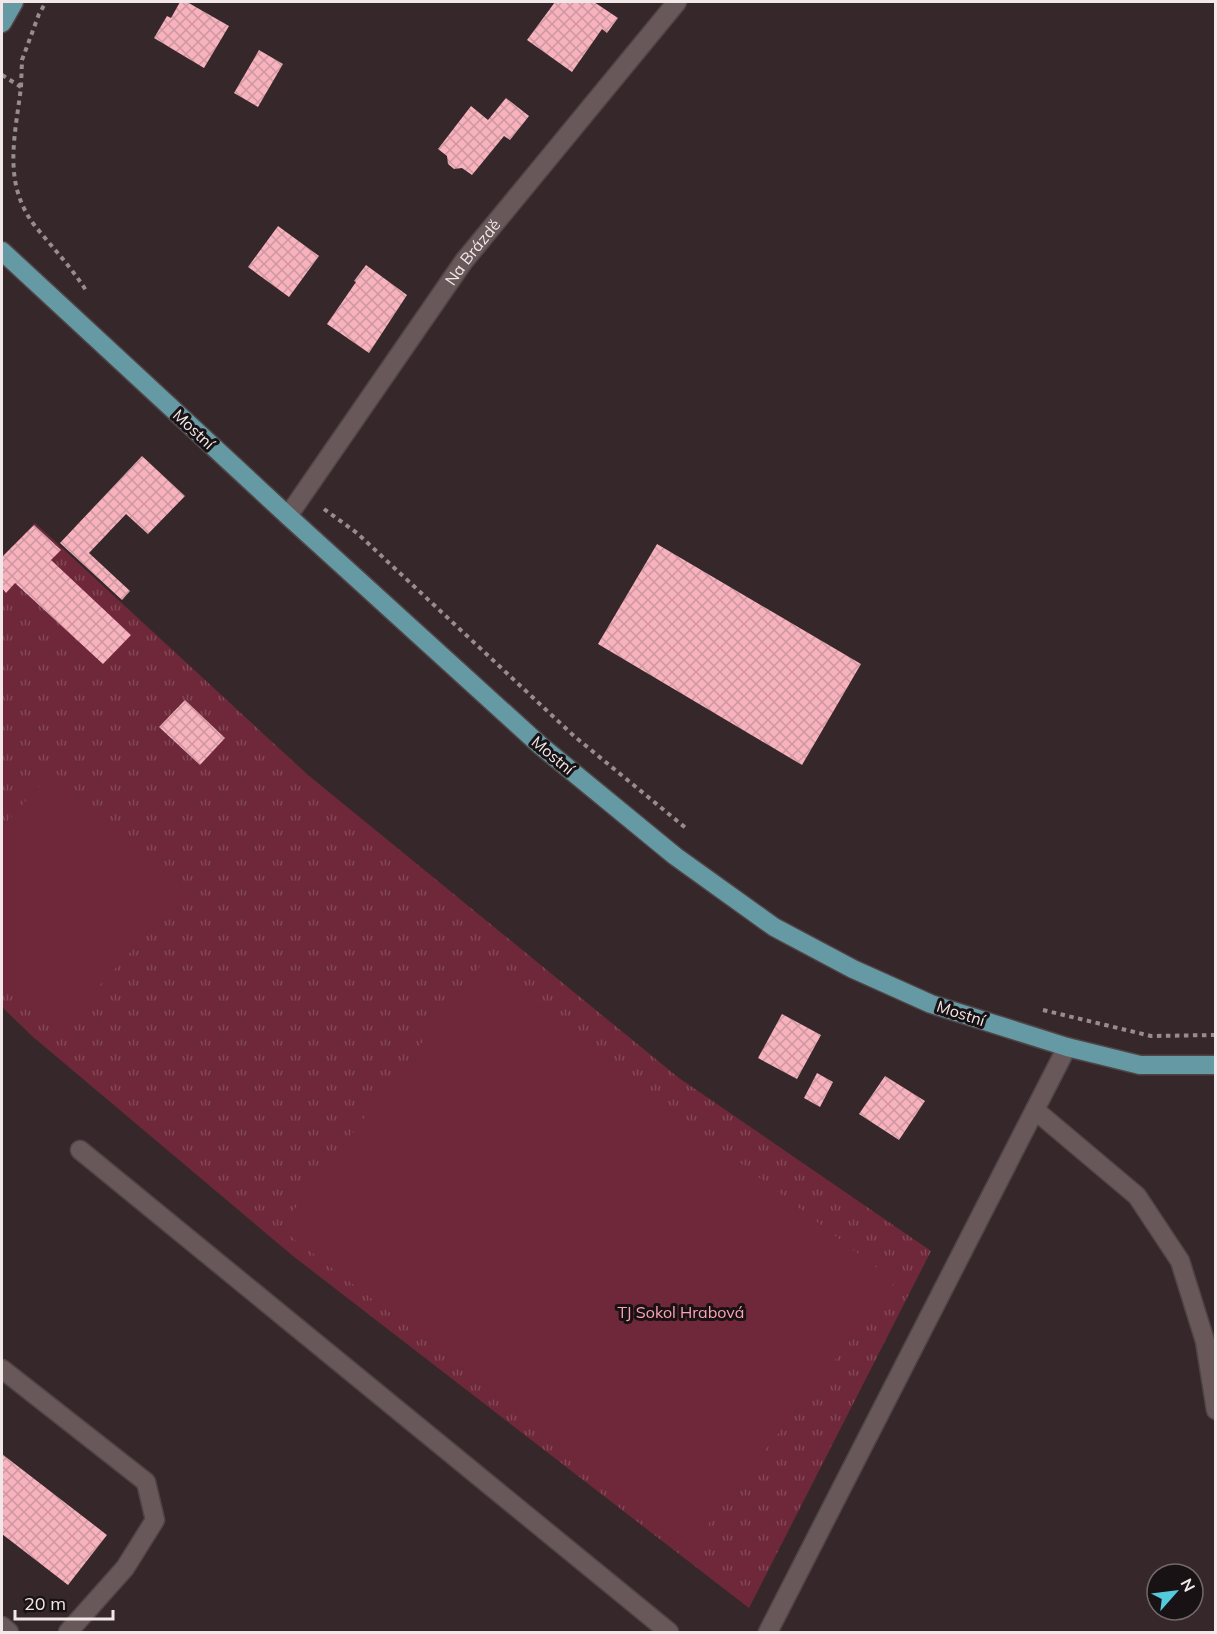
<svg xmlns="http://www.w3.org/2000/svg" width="1217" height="1634" viewBox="0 0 1217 1634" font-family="Mulish,sans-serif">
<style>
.grass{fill:url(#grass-tufts)}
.pitch{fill:#6e283a}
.building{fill:url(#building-cross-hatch)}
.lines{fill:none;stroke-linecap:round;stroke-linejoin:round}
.minor-casing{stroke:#504446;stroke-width:21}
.major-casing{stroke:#504446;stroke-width:21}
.path{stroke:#988c8e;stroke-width:4;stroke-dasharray:4.5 4.5;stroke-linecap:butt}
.minor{stroke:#68585a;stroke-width:18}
.major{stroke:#6599a4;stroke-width:18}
.labels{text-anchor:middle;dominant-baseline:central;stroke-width:6;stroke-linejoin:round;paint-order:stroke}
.street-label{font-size:16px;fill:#f2e8e9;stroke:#191214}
.park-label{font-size:16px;fill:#fba2b3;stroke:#191214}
</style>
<defs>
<pattern id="grass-tufts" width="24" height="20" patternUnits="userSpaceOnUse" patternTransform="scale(1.5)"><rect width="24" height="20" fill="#6e283a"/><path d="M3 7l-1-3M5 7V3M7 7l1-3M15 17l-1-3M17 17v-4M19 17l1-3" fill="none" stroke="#834756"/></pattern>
<pattern id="building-cross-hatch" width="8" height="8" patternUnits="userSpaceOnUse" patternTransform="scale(1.5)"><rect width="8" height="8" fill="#f7b2be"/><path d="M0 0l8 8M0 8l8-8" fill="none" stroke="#cc97a0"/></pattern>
</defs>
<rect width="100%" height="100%" fill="#36282a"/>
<!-- grass -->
<path class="grass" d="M35 523 308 775 679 1078 931 1251 749 1608 293 1256 32 1036 2 1007V557Z"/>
<!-- pitch -->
<path class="pitch" d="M53 771 186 891 57 1032 2 980V827Z
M482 964 895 1282 692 1545 280 1228Z"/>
<!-- building -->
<path class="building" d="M180 2H187L229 26 204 68 154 38 167 16 171 18Z
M555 2H594L618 18 607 33 602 29 572 72 527 40Z
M259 50 283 64 258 107 234 93Z
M506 98 529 116 510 140 504 136 472 175 462 168 454 169 448 164 447 156 438 149 471 106 488 120Z
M278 226 319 256 289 297 248 267Z
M366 265 407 295 369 353 327 324 356 282 354 281Z
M142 456 185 496 148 534 126 514 89 553 130 591 122 600 60 543Z
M34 525 61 550 51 560 131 635 103 664 15 583 6 593 2 588V557Z
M657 544 861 664 802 765 598 644Z
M185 700 225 738 200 765 159 727Z
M782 1014 821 1035 797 1079 758 1058Z
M817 1073 833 1082 820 1107 804 1098Z
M885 1076 925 1101 899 1140 859 1114Z
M2 1454 107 1535 68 1585 2 1534Z"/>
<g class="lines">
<!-- minor casing -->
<g class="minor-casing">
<g id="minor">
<path id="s1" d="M288 516 464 261 677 2"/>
<path d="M1035 1110 1137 1196 1180 1261 1205 1341 1216 1410"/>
<path d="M80 1150 669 1632"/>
<path d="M2 1369 146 1482 155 1520 125 1568 68 1632"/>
<path d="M2 1626 9 1632"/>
<path d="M768 1632 1067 1047"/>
</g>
</g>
<!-- major casing -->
<g class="major-casing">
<path id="major" d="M2 23 14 2
M2 251 288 516 541 746 675 856 774 927 853 969 931 1004 1067 1047 1140 1065H1216"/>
</g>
<!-- path -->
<path class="path" d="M2 75 21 87C15 137 2 183 35 226 53 248 72 268 87 292
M21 87 22 60 39 14 46 2
M324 509 357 533 574 736 687 829
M1043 1010 1151 1036 1216 1035"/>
<!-- minor -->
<use href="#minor" class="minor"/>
<!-- major -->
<use href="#major" class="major"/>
</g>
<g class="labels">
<!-- street labels -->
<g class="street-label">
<text stroke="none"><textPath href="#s1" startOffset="322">Na Brázdě</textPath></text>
<text transform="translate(194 429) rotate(43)">Mostní</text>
<text transform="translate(553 755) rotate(40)">Mostní</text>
<text transform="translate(961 1013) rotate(18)">Mostní</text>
</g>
<!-- park labels -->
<g class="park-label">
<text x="681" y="1312">TJ Sokol Hrabová</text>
</g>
</g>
<!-- border -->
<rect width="1217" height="1634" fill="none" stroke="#f2e8e9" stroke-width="6"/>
<!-- north arrow -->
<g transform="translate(1175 1592) rotate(62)"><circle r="28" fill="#191214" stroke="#706869" stroke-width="1.5"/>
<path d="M0-4.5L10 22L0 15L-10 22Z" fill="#54cadd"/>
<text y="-9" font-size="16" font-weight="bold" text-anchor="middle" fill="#f2e8e9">N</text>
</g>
<!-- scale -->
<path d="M15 1610v9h98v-9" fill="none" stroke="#f2e8e9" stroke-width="3"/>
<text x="24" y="1610" font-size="18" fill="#f2e8e9" stroke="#191214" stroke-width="4.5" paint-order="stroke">20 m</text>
</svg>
